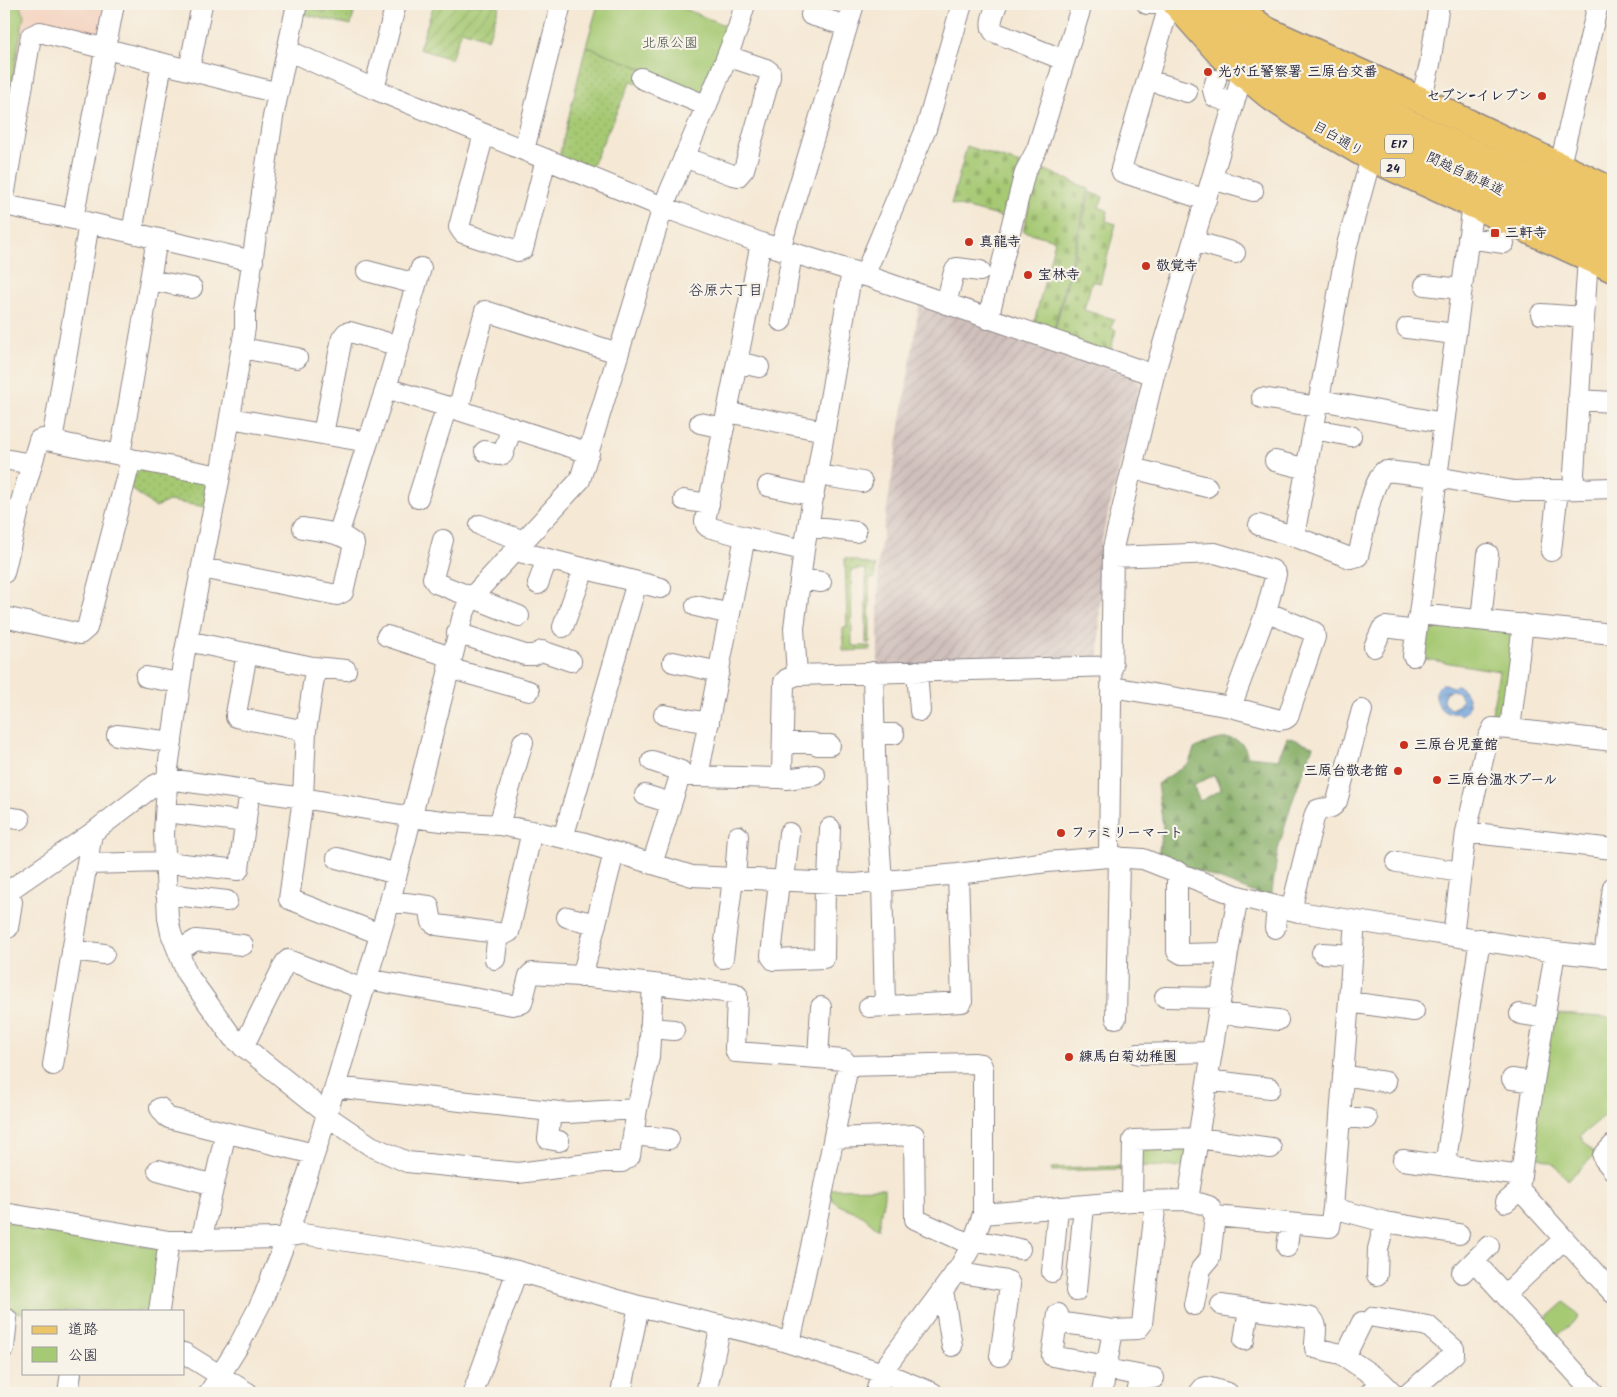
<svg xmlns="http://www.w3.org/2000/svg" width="1617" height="1397" viewBox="0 0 1617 1397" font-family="Kalam,'Klee One',sans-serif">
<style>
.built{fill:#f4d3c0}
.industrial{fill:url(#industrial-furrows)}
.grass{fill:url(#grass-dots);stroke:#647657}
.forest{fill:url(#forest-firs);stroke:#536850;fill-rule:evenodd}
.cemetery{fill:url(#cemetery-stones);stroke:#647657}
.park{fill:#a6c973;stroke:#647657}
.garden{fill:url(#garden-furrows);stroke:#647657}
.water{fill:url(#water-waves);stroke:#4a648c;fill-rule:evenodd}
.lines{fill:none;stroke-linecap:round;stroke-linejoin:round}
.minor-casing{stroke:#8c8588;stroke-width:22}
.major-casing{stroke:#8c8588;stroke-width:29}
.highway-casing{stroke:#8c8588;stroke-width:30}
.minor{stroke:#fff;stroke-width:20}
.major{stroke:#edc569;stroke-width:26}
.highway{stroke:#edc569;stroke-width:28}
.poi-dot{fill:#c8321e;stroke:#f7f3e8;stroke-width:2}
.labels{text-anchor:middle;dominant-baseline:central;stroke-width:4.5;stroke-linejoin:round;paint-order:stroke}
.shield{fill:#f7f3e8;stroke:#62616f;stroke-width:1}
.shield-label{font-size:12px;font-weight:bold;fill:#22223b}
.park-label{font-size:14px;fill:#4a544c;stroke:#f7f3e8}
.poi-label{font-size:14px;font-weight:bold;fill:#22223b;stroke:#f7f3e8;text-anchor:start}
.street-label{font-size:14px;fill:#22223b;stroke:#f7f3e8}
.neighbourhood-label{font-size:15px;fill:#22223b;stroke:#f7f3e8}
</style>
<defs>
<pattern id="industrial-furrows" width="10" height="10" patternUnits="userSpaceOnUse" patternTransform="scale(1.25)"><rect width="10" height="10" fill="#d0c0bc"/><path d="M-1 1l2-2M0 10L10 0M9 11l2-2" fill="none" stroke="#b2a5a2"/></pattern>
<pattern id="grass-dots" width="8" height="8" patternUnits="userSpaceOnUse" patternTransform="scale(1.25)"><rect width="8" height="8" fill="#a6c973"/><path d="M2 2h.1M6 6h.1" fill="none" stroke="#8fac64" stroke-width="1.8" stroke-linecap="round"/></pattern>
<pattern id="forest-firs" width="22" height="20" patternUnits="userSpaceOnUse" patternTransform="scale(1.25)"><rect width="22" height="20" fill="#84ad65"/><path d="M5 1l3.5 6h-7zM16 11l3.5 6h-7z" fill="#6c8c54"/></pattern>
<pattern id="cemetery-stones" width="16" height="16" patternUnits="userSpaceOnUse" patternTransform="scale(1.25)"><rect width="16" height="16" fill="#a6c973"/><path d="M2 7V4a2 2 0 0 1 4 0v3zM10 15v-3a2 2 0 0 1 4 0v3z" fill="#8fac64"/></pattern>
<pattern id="garden-furrows" width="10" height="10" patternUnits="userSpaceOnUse" patternTransform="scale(1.25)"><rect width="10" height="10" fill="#a6c973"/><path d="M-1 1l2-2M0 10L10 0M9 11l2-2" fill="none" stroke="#8fac64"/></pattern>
<pattern id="water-waves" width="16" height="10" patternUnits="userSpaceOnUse" patternTransform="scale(1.25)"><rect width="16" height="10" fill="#73a5de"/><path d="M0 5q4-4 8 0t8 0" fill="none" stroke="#5e86b5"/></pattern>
</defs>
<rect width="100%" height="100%" fill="#f7f3e8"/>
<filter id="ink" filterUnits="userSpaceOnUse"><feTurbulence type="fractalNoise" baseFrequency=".02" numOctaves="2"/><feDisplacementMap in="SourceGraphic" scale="10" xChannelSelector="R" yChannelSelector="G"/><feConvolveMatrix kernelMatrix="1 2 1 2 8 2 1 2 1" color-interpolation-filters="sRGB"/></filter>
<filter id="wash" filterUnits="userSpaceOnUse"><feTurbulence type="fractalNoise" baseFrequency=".0096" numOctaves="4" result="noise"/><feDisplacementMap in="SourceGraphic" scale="20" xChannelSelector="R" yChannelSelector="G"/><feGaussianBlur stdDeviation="1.12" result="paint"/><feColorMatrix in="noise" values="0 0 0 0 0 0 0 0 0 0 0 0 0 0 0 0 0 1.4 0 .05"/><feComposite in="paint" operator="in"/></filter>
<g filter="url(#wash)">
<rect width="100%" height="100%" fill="#f5e8d4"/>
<!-- built -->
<path class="built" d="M4 4H107L100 37 94 40 28 24 4 157Z"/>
<!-- industrial -->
<path class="industrial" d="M920 301 1134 377 1137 382 1140 383 1101 543 1099 654 1093 661 878 667V564Z"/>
<!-- grass -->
<path class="grass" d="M328 4H356L351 25 302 14 304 6 326 12Z
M586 46 644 69 638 83 631 81 590 170 559 157Z
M141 466 206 479 211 485 206 507 169 501 156 507 152 505 128 486Z
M845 558 875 566V578L869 579 870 643H866V569L851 570 852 646H870V650L843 651V628L847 627Z
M1123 1166 1127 1169 1052 1171 1051 1168Z"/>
<!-- forest -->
<path class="forest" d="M1287 737 1313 746 1291 805 1278 850 1271 899 1158 856 1163 826 1157 784 1189 763 1194 749C1206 742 1231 732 1243 745 1245 748 1247 753 1248 756L1278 759ZM1214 775 1221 790 1200 801 1193 786Z"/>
<!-- cemetery -->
<path class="cemetery" d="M967 146 1020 164 1007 218 951 204Z
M1036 166 1089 189 1053 333 1033 327 1055 240 1023 231 1030 203 1026 202Z
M1090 192 1103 197 1099 207 1108 211 1106 221 1116 224 1100 283 1092 281 1084 310 1114 319 1111 328 1116 330 1110 353 1054 334Z"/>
<!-- park -->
<path class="park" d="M4 4 20 5 24 15 4 125Z
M598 4H673L729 27 703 91 696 94 643 69 586 46Z
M1429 622 1510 631 1514 636 1505 717 1499 722 1491 720 1499 671 1419 658 1425 626Z
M1548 1013 1613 1018V1109L1580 1136 1595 1155 1568 1180 1553 1163 1526 1151Z
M1140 1143H1189L1190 1167 1135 1166Z
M884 1188V1196L878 1229C872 1224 865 1217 858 1213 846 1207 829 1206 830 1189Z
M4 1221 160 1249 153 1311H24V1313L4 1311Z
M1565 1302 1579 1317 1554 1339 1540 1324Z"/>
<!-- garden -->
<path class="garden" d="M434 4H500L488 39 462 30 451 59 419 49Z"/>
<!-- water -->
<path class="water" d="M1442 684H1446L1452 687 1457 686 1463 689C1470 697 1473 711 1460 715L1454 712 1448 713 1441 709C1436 701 1432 691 1442 684ZM1452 690 1458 692 1462 700 1459 705 1451 709 1444 704 1443 698 1446 692Z"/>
</g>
<g filter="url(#ink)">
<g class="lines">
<!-- minor casing -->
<g class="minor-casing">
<path id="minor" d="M297 4 273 117 245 312V328L220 476 184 656 168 768 164 834 168 918 171 933 187 974 233 1038 327 1113
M997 4C994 13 988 24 994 32L1064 60
M1147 4H1164
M811 15 847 26
M1166 16 1121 169 1122 172 1206 200
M287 50 374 89 663 207 761 243 852 271 1154 375
M189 70 202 4
M641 78 707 106
M1148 80 1187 92
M1216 80 1213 90 1215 97 1234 104
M374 89 396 4
M1421 100 1430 64 1439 4
M484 134 459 227 463 233 518 251 523 249 546 159
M524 150 561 4
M684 157 733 175 738 176 744 169 770 77V72L766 69 727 56
M1371 158 1347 245 1295 531 1296 537 1350 558 1358 556C1365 531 1368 493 1383 472L1387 471 1437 477 1514 491 1613 488
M1560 165 1598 4
M1212 179 1253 191
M4 197 31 36 40 32 278 93
M1473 204 1419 614 1613 634
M4 205 73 219 253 261
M73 219 114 4
M132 233 162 63
M1468 238 1504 243
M1194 241 1235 253
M780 249 854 4
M367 271 416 284
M852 271 804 550 794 628 797 675 1113 666
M864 276 926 129 962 4
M150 280 192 288
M1425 285 1461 289
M946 304 954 272 957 268 980 271
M1541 314 1584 317
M988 319 1025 172 1037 149 1082 4
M781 321 792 253
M1407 328 1455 334
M241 348 297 358
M737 362 759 367
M386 388 421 268
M1262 398 1318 407
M1320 400 1443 423
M1578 400 1613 402
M458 410 485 311 618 353
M727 412 825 431
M230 418 368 442 386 388 458 410 589 453
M700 423 724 428
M1314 429 1351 436
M323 434 342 338 346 333 350 332 399 346
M52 441 89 223
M485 451 498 455 503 454 512 427
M120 455 157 239
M4 459 31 464
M1275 461 1307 469
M1132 468 1207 487
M818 475 862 482
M768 486 814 496
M1573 489 1588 257
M418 498 447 406
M684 500 709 504
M480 525 524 541
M1259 525 1289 535H1294
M809 526 856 532
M338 535 368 442
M745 537 708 527 706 525 705 521 761 243
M443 540 433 578 436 583 519 616
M516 551 661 588
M1551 551 1558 490
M1113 557 1215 553 1272 570 1276 574 1266 612 1231 707
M202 568 337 595 343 592 354 544C342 532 319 531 303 528
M4 573 20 505 39 440 43 439 52 441 120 455 131 459 220 476
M800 579 821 582
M538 584 547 559
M696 606 730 614
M4 617 80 634 87 628 131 459
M1481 620 1488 554
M563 627 584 569
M457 633 525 655H534L542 651 571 661
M387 636 451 657
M187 641 313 667 315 671 306 731 303 798 289 899 380 934
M1374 647 1382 629 1385 627 1416 631
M247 653 236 714V717L306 731
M1413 656 1418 618
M673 662 719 672
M313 667 346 670
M448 668 529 691
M917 671 920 711
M873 672 876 792 882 882 885 1006
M146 677 180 683
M1112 687 1231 707 1280 720 1285 719 1288 717 1315 637 1314 632 1266 612
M664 715 709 723
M1510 729 1613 741
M875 734H894
M117 735 172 742
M784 743H812L818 745H830
M652 761 681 771 684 776
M698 776 780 778 782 775 784 682 787 679 797 675
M780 778 786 779 815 775
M645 795 671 803
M166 812 246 822
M4 817 20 819
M499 825 523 742
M1466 832 1613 849
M563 838 637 582
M1109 857 1113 548 1154 375 1239 86 1243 60
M337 858 397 874
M1397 862 1461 872
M87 864 165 862 238 870 239 868 250 790
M652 864 679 779 684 776H698L745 537 804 550
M1177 871V951L1182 954 1228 953
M735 878 738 836
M779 881 771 956 774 960 824 958 825 883
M784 881 789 833
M828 883 830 828
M6 893 12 902 8 928
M4 894 92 833 155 785 168 779 303 798 412 817 449 822 499 825 532 831 582 842 692 876 855 884 958 874 1047 862 1109 857 1143 859 1238 896 1299 912 1555 952 1613 958
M166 894 227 901
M390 901 429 906 432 922 437 925 505 934 509 932 510 928 532 831
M1291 910 1315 814 1317 810C1327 806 1330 812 1337 801L1362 710
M567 917 596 924
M1275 928 1277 907
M1453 936 1466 832 1488 738 1493 728 1510 729 1523 624
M72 950 104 954
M178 951 196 940 243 945
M1555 952 1534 1082 1519 1189 1613 1293
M1322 953 1353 955
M723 958 733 878
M1604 958 1613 887
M495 959 498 933
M582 977 614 853
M367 979 512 1005 522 1003 529 976 532 973 579 976 653 984
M1165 997 1220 998
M1349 1002 1414 1011
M869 1007 962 1002 958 874
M1218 1013 1278 1020
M1520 1014 1545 1018
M1116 1018 1119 857
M650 1028 674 1030
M243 1047 285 963 288 960 363 989
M1138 1054 1212 1052
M818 1058 821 1007
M53 1065 92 833
M848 1066 975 1063 981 1064 983 1069V1214L972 1245 959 1268 881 1373 876 1393
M1343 1075 1386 1082
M1512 1079 1534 1082
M1208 1080 1270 1088
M335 1087 568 1113 637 1109 649 1057 653 984 734 993 737 995V998L735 1048 736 1052 844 1060 848 1066
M160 1108 166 1116 169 1118 228 1133
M551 1111 548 1139 559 1141
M327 1116 371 1146 407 1162 518 1173 603 1162H622L630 1156 637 1109
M1340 1116 1367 1119
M634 1135 669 1139
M834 1138 914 1135 915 1219 972 1245
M1613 1145 1603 1156 1604 1159 1613 1170
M1403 1160 1521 1176
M1445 1166 1480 939
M158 1170 214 1185
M1188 1200 1228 953 1238 896
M1132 1201 1133 1140 1198 1138 1271 1148
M1506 1202 1520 1190
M1333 1208 1385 1222 1459 1234
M4 1213 169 1241 274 1238 303 1234 479 1262 517 1271 639 1306 777 1339 889 1375 933 1393
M983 1214 1132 1201 1188 1200 1209 1206 1215 1216 1330 1227 1333 1208 1355 921
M974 1240 1020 1249
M201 1241 225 1136 228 1133 314 1154
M1287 1247 1290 1224
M1474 1261 1594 1393
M955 1272 1008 1281 1010 1285 1000 1356
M1052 1272 1058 1208
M1462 1273 1489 1246
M1377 1275 1378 1249 1385 1222
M943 1290 952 1346
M1076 1291 1084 1206
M1505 1295 1564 1239
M1194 1305 1201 1269 1210 1258 1215 1216
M1221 1305 1311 1318C1320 1325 1314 1338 1315 1348L1341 1354 1381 1381
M159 1311 169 1241
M1058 1314 1052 1356 1107 1366
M1374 1317 1428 1326 1454 1349V1354L1409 1393
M1057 1322 1113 1330
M1244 1340 1249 1309
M790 1343 821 1201 848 1066
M4 1348 7 1319
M184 1353 248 1393
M1345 1357 1362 1322
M1106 1369 1154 1378
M68 1393 71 1373
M209 1393 239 1345 263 1299 287 1237 321 1134 390 901 463 615 471 598 580 480 663 207 720 74 738 28 745 4
M473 1393 517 1271
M621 1393 639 1306
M706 1393 721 1325
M1102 1393 1113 1330 1138 1329 1142 1324 1156 1201
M1137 1393 1141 1376
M1199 1393 1203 1388 1207 1387 1228 1393
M1370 1393 1381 1381 1393 1393"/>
</g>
<!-- major casing -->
<g class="major-casing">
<path id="major" d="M1176 4 1223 57 1272 98 1304 119 1371 158 1613 269
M1234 4 1264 29 1421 100 1613 191"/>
</g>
<!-- highway casing -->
<g class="highway-casing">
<path id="highway" d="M1194 4 1269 69 1336 112 1394 142 1613 244
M1264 29 1299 63 1341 90 1400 120 1613 220"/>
</g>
<!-- minor -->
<use href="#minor" class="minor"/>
<!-- major -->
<use href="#major" class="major"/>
<!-- highway -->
<use href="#highway" class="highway"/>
</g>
</g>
<!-- markers -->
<g class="poi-dot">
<circle cx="1208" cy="72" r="5"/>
<circle cx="1542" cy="96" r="5"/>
<rect x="1490" y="228" width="10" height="10" rx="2.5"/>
<circle cx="969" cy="242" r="5"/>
<circle cx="1146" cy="266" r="5"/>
<circle cx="1028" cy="275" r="5"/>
<circle cx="1404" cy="745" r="5"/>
<circle cx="1398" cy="771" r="5"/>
<circle cx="1437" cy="780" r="5"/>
<circle cx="1061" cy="833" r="5"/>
<circle cx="1069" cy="1057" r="5"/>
</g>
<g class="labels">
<!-- shield labels -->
<g class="shield">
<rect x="1385" y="134.5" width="28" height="19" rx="4"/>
<rect x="1380.5" y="158.5" width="25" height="19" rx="4"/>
</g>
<g class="shield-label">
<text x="1399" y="144">E17</text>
<text x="1393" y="168">24</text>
</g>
<!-- park labels -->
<g class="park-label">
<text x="670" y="43">北原公園</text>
</g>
<!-- poi labels -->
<g class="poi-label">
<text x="1218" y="72">光が丘警察署 三原台交番</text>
<text x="1532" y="96" text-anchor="end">セブン-イレブン</text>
<text x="1505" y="233">三軒寺</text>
<text x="979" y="242">真龍寺</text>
<text x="1156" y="266">敬覚寺</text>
<text x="1038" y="275">宝林寺</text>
<text x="1414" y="745">三原台児童館</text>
<text x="1388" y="771" text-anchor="end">三原台敬老館</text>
<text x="1447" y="780">三原台温水プール</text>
<text x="1071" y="833">ファミリーマート</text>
<text x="1079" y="1057">練馬白菊幼稚園</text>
</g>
<!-- street labels -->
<g class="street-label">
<text transform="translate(1338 139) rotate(30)">目白通り</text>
<text transform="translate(1465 174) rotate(25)">関越自動車道</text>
</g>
<!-- neighbourhood labels -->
<g class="neighbourhood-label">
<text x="726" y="291">谷原六丁目</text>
</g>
</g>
<!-- margin -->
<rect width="1617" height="1397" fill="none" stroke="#f7f3e8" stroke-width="20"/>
<!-- legend -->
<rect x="22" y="1310" width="162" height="65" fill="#f7f3e8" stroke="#a29fa3"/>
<rect x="32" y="1326" width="25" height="8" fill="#edc569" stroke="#a29fa3"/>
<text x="68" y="1334" font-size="15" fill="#22223b">道路</text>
<rect x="32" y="1347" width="25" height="15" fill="#a6c973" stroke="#a29fa3"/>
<text x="68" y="1360" font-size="15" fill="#22223b">公園</text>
</svg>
